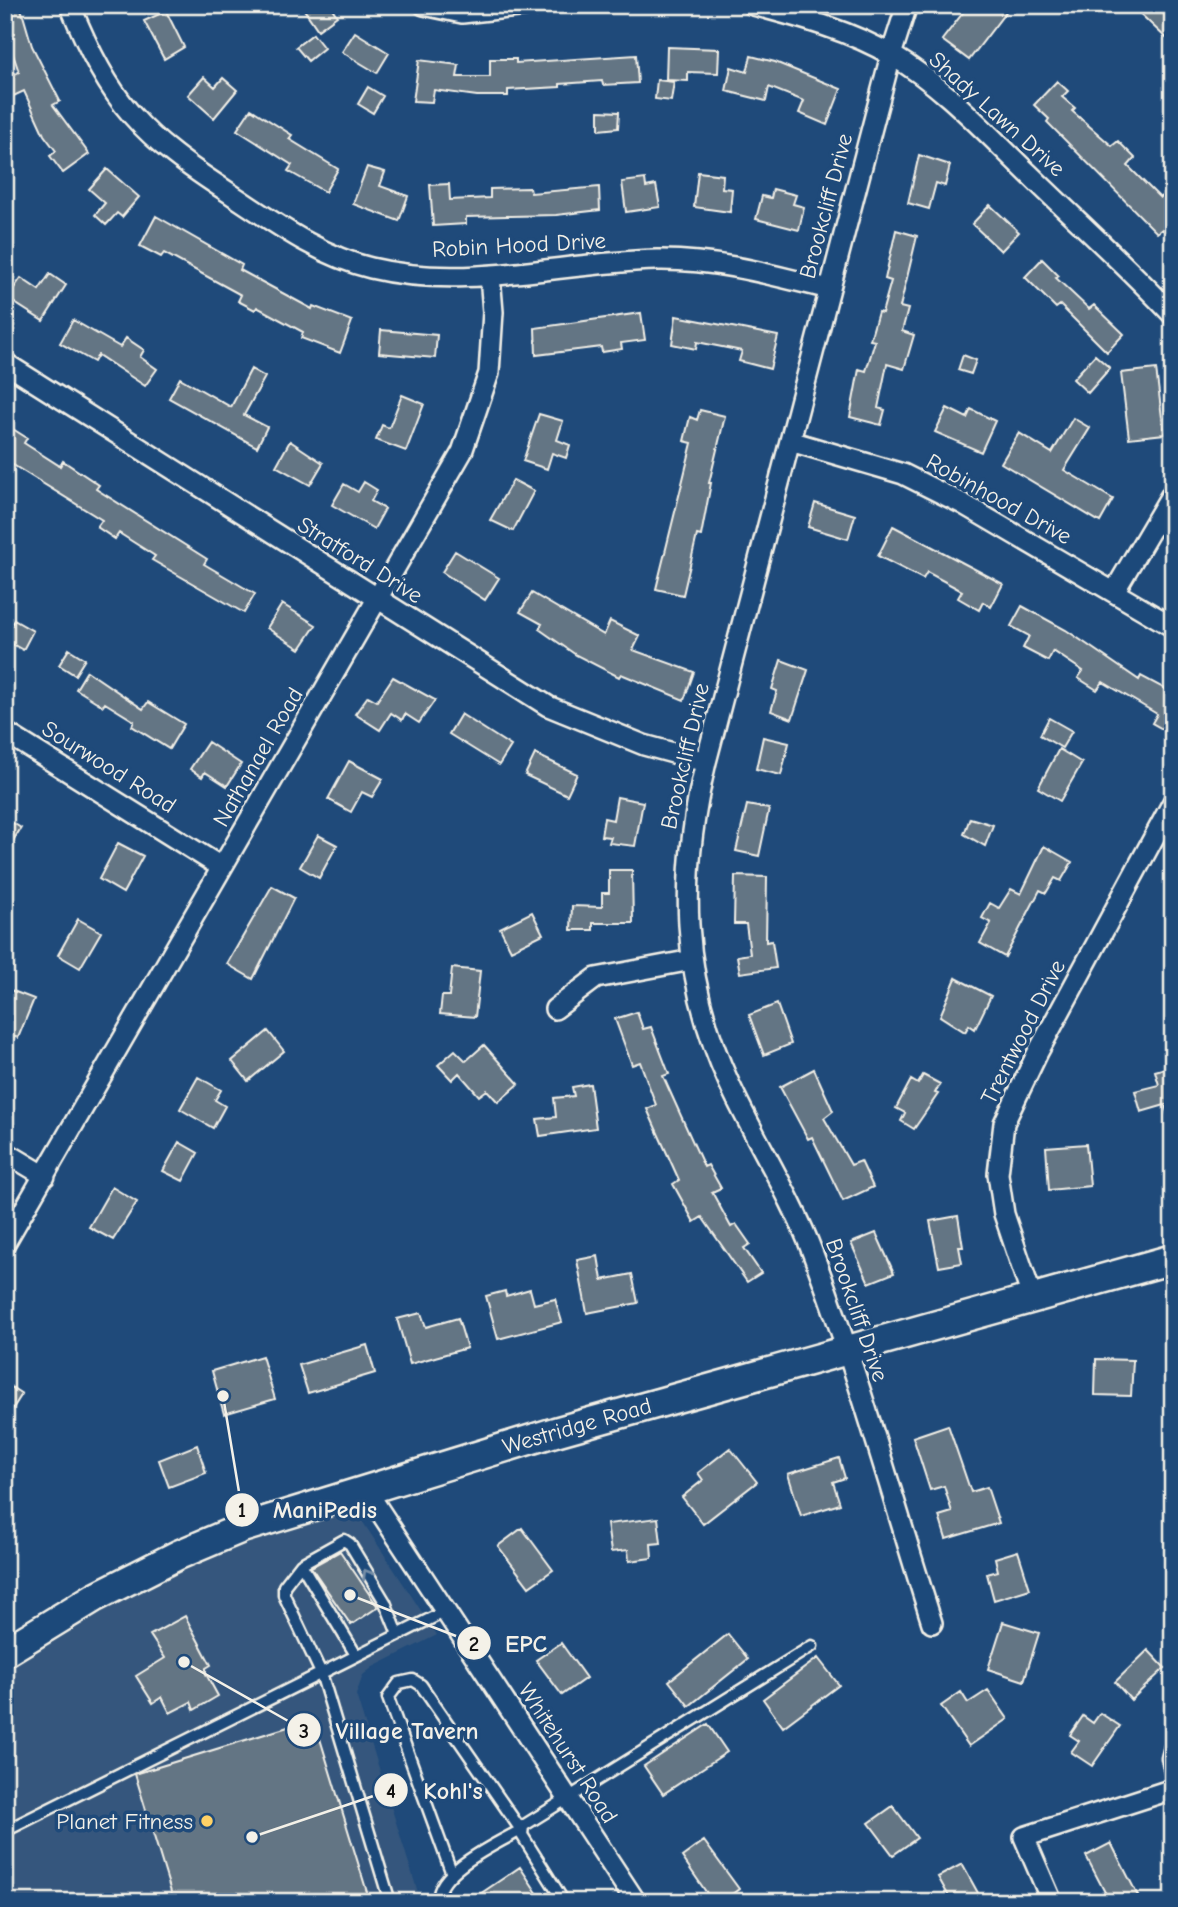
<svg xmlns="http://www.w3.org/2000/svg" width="1178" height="1907" viewBox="0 0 1178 1907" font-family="'Comic Neue',sans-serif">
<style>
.built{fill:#34577d}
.building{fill:#647484;stroke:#f4f1e8;stroke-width:2}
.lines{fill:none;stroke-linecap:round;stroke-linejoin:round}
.service-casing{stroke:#f4f1e8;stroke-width:15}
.minor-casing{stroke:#f4f1e8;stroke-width:24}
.secondary-casing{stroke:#f4f1e8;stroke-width:33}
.service{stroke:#1f4a7a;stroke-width:10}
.minor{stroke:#1f4a7a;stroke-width:19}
.secondary{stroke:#1f4a7a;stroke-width:28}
.oneway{stroke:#748da6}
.poi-dot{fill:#ffd166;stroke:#1f4a7a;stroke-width:2.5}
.labels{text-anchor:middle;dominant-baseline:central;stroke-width:7;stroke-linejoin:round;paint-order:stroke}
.street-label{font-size:23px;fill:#f4f1e8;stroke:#1f4a7a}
.poi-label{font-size:23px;fill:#f4f1e8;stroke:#1f4a7a;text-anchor:end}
.leader{fill:none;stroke:#f4f1e8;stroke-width:2.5}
.callout-dot{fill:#f4f1e8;stroke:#1f4a7a;stroke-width:2.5}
.mark-label{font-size:21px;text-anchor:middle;font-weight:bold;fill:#111}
.callout-label{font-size:24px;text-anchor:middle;font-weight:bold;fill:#f4f1e8;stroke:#1f4a7a;stroke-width:7;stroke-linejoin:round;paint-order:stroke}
</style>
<rect width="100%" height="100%" fill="#1f4a7a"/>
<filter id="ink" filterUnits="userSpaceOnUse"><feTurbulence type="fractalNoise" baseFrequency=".0143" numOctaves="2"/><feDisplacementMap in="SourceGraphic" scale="14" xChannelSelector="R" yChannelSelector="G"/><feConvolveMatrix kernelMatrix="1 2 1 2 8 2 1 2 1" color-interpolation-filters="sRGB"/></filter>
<g filter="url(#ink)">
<!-- built -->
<path class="built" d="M353 1507 437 1635 373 1667 363 1675 356 1695 421 1902H5V1669L83 1619 213 1552Z"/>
<!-- building -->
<path class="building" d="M5 5H20L32 46 60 101 53 105 89 154 63 173 50 156 56 151 44 135 24 91 5 100V79L19 72 9 43 5 44Z
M301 5H330L337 16 318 30Z
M969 5H1011L969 60 942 40Z
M1131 5H1173V31L1166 38Z
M166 11 184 47 164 59 144 21Z
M355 32 389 53 377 73 342 52Z
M313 34 324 48 308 61 296 47Z
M667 47 719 49 718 73 688 72V81L666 80Z
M636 55 638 83 603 85 602 81 560 84V87L508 90V96H477L434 90 432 102 413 101 419 60 459 65 457 77H490V59H516V63Z
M751 56 775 62 841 89 827 125 799 113 804 101 769 87 766 101 726 91 731 67 747 72Z
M204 77 215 87 223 78 237 90 214 118 188 95Z
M657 80 674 82 671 101 655 99Z
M1057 81 1068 91 1062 97 1075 108 1072 111 1112 146 1118 141 1135 158 1128 166 1160 198 1167 193 1173 200V238L1162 229 1157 233 1047 122 1049 119 1034 105Z
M368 87 383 96 373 113 358 104Z
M251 109 292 135 289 139 338 169 325 192 288 171 292 165 237 130Z
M599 111 619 112 618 128 599 130Z
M919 155 950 165 945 186 936 183 929 209 908 203Z
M367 167 385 172 380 186 408 196 399 221 353 204Z
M107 169 139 197 122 217 117 213 106 225 95 215 105 203 89 189Z
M698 172 723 175 722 188 732 189 730 212 694 207Z
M645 179 646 187 656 185 660 207 626 212 622 182Z
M449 184 450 200 490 198V189L530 188 531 193 599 187 600 210 556 215 466 217V224L433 226 430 185Z
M773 189 796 195 793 204 804 207 799 230 756 219 762 196 771 198Z
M990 205 1019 232 1001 251 972 224Z
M156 216 242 265 240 270 312 309 313 306 352 321 340 353 301 338 303 332 257 307 255 310 238 301 241 295 164 253 161 257 140 246Z
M896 230 917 236 900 307 908 309 902 331 914 335 904 369 887 364 878 408 885 410 881 425 850 417 859 369 866 371 875 341 870 340 878 312 882 313 891 281 885 279Z
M1042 259 1059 276 1056 278 1089 309 1094 305 1124 334 1107 352 1060 305 1056 308 1025 277Z
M50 274 66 285 43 321 7 298 21 278 39 290Z
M641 313 645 340 621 343 622 349 602 352 601 347 536 355 535 328Z
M676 316 778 336 770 369 739 361 742 351 697 342 696 349 672 344Z
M73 320 120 347 126 338 144 350 140 357 157 369 145 386 98 355 94 362 60 343Z
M381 330 437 335 435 358 379 353Z
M963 355 976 360 971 374 958 370Z
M1095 355 1110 368 1088 393 1073 379Z
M251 369 265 377 244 415 267 427 257 447 169 398 180 378 231 407Z
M1156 369 1164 434 1129 438 1121 373Z
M402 395 424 404 406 451 376 440 382 425 389 428Z
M947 408 967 418 971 409 995 421 981 452 935 432Z
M700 410 725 416 709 483H711L701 536 697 535 683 595 656 589 692 443 684 441 690 417 697 420Z
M539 414 563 421 557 440 570 445 566 458 552 453 547 469 523 461Z
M1073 418 1090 428 1064 470 1113 499 1100 522 1001 463 1019 433 1052 453Z
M5 424 27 438 24 443 60 466 63 461 99 485 96 489 207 559 204 564 255 594 244 613 152 560 155 556 119 533 115 539 97 527 102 520 5 460Z
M290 441 323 463 310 485 276 466Z
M513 480 534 491 513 531 490 520Z
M364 482 377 490 371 501 385 509 374 529 332 505 344 484 358 492Z
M815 503 855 515 848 539 808 527Z
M893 526 1003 584 991 607 983 602 979 610 958 598 962 591 927 572 923 579 878 556Z
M455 551 499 578 485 600 442 572Z
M532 593 604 635 610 621 640 636 633 650 694 672 684 700 621 674 619 677 576 655 539 629 542 624 520 612Z
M282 604 316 625 300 649 267 628Z
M1022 606 1066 630 1139 680 1141 676 1173 693V720L1166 731 1152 723 1157 714 1103 682 1097 690 1078 678 1083 671 1053 651 1048 661 1023 648 1029 636 1011 626Z
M14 620 33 631 23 650 5 640V625L10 628Z
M69 649 85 659 75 675 59 665Z
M781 660 808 670 792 719 771 711 777 691 772 689Z
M87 671 143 709 148 702 184 724 169 749 132 726 134 721 105 703 103 706 76 689Z
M393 677 435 700 419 723 405 714 402 720 391 713 380 730 355 714 368 696 377 701Z
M461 714 511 746 499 765 449 734Z
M1049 718 1072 731 1062 748 1040 735Z
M763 737 789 743 781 775 756 769Z
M208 742 241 764 227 786 205 772 202 777 190 769Z
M1059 749 1082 763 1060 801 1038 788Z
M535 754 577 774 567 795 525 775Z
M349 761 383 779 372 797 362 792 351 812 328 799Z
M617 797 643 802 635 846 609 843 611 837 601 836 604 818 613 820Z
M747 805 769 809 759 856 736 851Z
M5 818 21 828 5 853Z
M970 818 993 825 985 846 964 834Z
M318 835 337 845 319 878 300 867Z
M118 843 143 856 123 893 99 879Z
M1044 846 1072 862 1061 881 1055 878 1046 893 1040 890 1005 957 980 943 991 923 982 918 990 903 999 908 1011 889 1021 894Z
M609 870H632L633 923H593V930H571L572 906 602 907V893H609Z
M735 876 767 877 766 942 772 941 776 968 740 973 737 956 750 954 746 924H734Z
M272 886 294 898 253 979 227 964Z
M532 912 543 934 511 950 500 928Z
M78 919 101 932 80 968 58 955Z
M452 968 480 971 475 1017 440 1014 442 996H449Z
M956 978 991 996 975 1029 969 1025 965 1032 940 1016Z
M5 988 34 999 18 1038 5 1033Z
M777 1004 791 1044 764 1055 749 1015Z
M637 1012 643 1029 651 1027 669 1074 663 1076 704 1167 708 1165 721 1188 712 1192 731 1227 736 1224 750 1244 744 1248 761 1273 747 1282 702 1217 694 1222 673 1184 679 1180 647 1109 656 1105 640 1062 632 1065 615 1019Z
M268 1031 284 1051 248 1081 232 1061Z
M484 1045 519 1084 498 1102 487 1090 479 1096 459 1073 452 1080 438 1065 455 1050 466 1061Z
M1173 1066V1118L1169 1119 1165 1105 1141 1112 1135 1091 1159 1085 1155 1071Z
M814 1069 833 1111 824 1118 851 1165 861 1161 873 1187 843 1201 812 1137 808 1139 780 1087Z
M923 1075 940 1084 935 1093 938 1094 914 1129 901 1121 905 1113 896 1108 911 1080 918 1084Z
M198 1077 221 1090 215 1100 225 1106 213 1128 180 1109Z
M590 1084 596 1128 540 1136 537 1119 556 1117 554 1098 574 1096 572 1087Z
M179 1142 198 1153 183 1181 163 1171Z
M1086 1144 1090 1186 1049 1190 1046 1147Z
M112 1187 137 1202 113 1240 89 1227Z
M958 1216 963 1247H959L962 1263 939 1267 930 1221Z
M876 1233 894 1273 869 1283 851 1243Z
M598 1256 602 1280 632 1274 638 1303 587 1313 577 1260Z
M530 1289 534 1304 555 1299 562 1322 498 1339 486 1296 505 1291 506 1296Z
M421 1313 426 1327 458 1318 467 1348 410 1364 397 1319Z
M367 1345 375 1373 308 1393 299 1365Z
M262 1356 275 1399 224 1414 212 1371Z
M1096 1359 1133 1360 1131 1396 1095 1395Z
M5 1383 22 1394 5 1421Z
M948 1425 971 1492 987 1487 999 1523 946 1539 939 1516 952 1512 944 1486 930 1490 913 1437Z
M197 1445 206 1473 169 1487 159 1460Z
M730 1448 757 1482 703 1524 682 1497 703 1480 698 1473Z
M839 1458 845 1478 833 1482 840 1504 801 1516 788 1474Z
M658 1518 661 1543 651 1544 652 1558 629 1561 628 1550 611 1552 607 1524Z
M522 1528 553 1570 529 1587 498 1546Z
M340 1551 378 1607 351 1625 311 1567Z
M1018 1551 1030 1589 994 1600 987 1574 998 1571 995 1558Z
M185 1616 211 1665 206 1668V1674L218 1696 194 1710 191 1702 170 1713 162 1697 153 1703 136 1676 165 1658 150 1635Z
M1003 1622 1039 1633 1024 1681 988 1669Z
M728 1634 748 1659 689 1706 669 1681Z
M561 1643 586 1678 562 1695 536 1660Z
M1148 1650 1165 1668 1131 1700 1115 1682Z
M818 1658 839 1685 783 1727 763 1699Z
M988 1690 1008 1719 969 1746 941 1706 961 1692 968 1703Z
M1100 1713 1120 1726 1092 1766 1071 1752 1079 1741 1070 1735 1083 1716 1093 1723Z
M314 1719 370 1902H174L135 1774Z
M708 1724 727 1752 663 1794 644 1766Z
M893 1806 917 1838 893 1855 869 1823Z
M704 1841 739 1889 721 1902H713L682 1857Z
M1111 1843 1141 1902H1110L1086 1856Z
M962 1864 983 1902H952L938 1877Z
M520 1867 543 1902H468Z"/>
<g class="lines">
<!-- service casing -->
<g class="service-casing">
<path id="service" d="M301 1564 356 1655
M1173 1735 1167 1758 1173 1786
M5 1831 446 1611
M390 1902 321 1673 284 1595V1586L301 1564 344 1540 350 1544 385 1602 398 1634
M439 1902C433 1872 500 1842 521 1830L421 1685 413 1680 399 1683 388 1698 452 1874
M564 1902 522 1835 523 1826 812 1646"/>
</g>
<!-- minor casing -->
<g class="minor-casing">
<path id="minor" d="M70 5C111 105 141 136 231 194 275 223 320 256 371 268 466 291 562 262 657 260 716 259 773 275 829 289
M424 5 462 13 537 5
M753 5C799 17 851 31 893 56 944 86 986 133 1029 174 1077 221 1127 266 1173 315
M907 5 891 55 706 762C679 875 680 976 729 1083 755 1140 791 1195 813 1254 859 1375 893 1500 932 1623
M5 363 548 706 644 745 706 762
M790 441 903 474 963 504 1173 627
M1114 592 1173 492
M5 732 221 867
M555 1009 596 978 692 960
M5 1152 45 1176
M5 1243 462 452 489 373 493 312 490 276
M1033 1300 1004 1214 998 1174 1004 1123 1038 1052 1173 802
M366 1490 636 1902
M1052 1902 1024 1837 1173 1789"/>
</g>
<!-- secondary casing -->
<g class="secondary-casing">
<path id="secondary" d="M5 1652 95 1597 178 1555 242 1528 555 1432 1173 1259"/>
</g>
<!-- service -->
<use href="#service" class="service"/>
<!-- minor -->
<use href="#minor" class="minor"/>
<!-- secondary -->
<use href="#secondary" class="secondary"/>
</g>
<!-- one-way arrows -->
<defs><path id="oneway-chevron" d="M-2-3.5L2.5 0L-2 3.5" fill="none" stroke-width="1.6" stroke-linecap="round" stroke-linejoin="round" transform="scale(1.75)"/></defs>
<use class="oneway" href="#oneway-chevron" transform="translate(367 1574) rotate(-121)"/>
</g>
<!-- markers -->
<circle class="poi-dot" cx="207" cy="1821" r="7"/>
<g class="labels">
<!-- street labels -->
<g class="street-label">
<text transform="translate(997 114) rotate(42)">Shady Lawn Drive</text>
<text transform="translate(826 206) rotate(-75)">Brookcliff Drive</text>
<text transform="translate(519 245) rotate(-3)">Robin Hood Drive</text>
<text transform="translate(999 499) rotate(29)">Robinhood Drive</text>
<text transform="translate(360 560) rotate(32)">Stratford Drive</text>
<text transform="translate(685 756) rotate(-77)">Brookcliff Drive</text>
<text transform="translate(258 757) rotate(-60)">Nathanael Road</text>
<text transform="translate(109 767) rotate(32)">Sourwood Road</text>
<text transform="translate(1023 1032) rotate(-63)">Trentwood Drive</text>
<text transform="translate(857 1310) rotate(71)">Brookcliff Drive</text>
<text transform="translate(577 1426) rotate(-16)">Westridge Road</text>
<text transform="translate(568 1753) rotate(57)">Whitehurst Road</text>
</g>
<!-- poi labels -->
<g class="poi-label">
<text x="193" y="1821">Planet Fitness</text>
</g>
</g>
<!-- callouts -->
<path class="leader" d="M223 1396L242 1510M350 1595L474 1643M184 1662L304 1730M252 1837L391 1790"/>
<g class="callout-dot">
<circle cx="223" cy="1396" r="7"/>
<circle cx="350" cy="1595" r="7"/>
<circle cx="184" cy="1662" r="7"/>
<circle cx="252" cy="1837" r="7"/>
<circle cx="242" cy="1510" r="18"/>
<circle cx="474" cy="1643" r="18"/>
<circle cx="304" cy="1730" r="18"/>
<circle cx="391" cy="1790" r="18"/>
</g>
<g class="mark-label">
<text x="242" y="1517">1</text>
<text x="474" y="1651">2</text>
<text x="304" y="1738">3</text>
<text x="391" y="1798">4</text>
</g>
<g class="callout-label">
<text x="325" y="1518">ManiPedis</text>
<text x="526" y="1652">EPC</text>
<text x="407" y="1739">Village Tavern</text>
<text x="453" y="1799">Kohl's</text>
</g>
<!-- margin -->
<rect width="1178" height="1907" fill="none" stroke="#1f4a7a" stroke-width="28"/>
<rect x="14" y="14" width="1150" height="1879" fill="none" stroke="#f4f1e8" stroke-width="2.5" filter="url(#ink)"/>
</svg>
